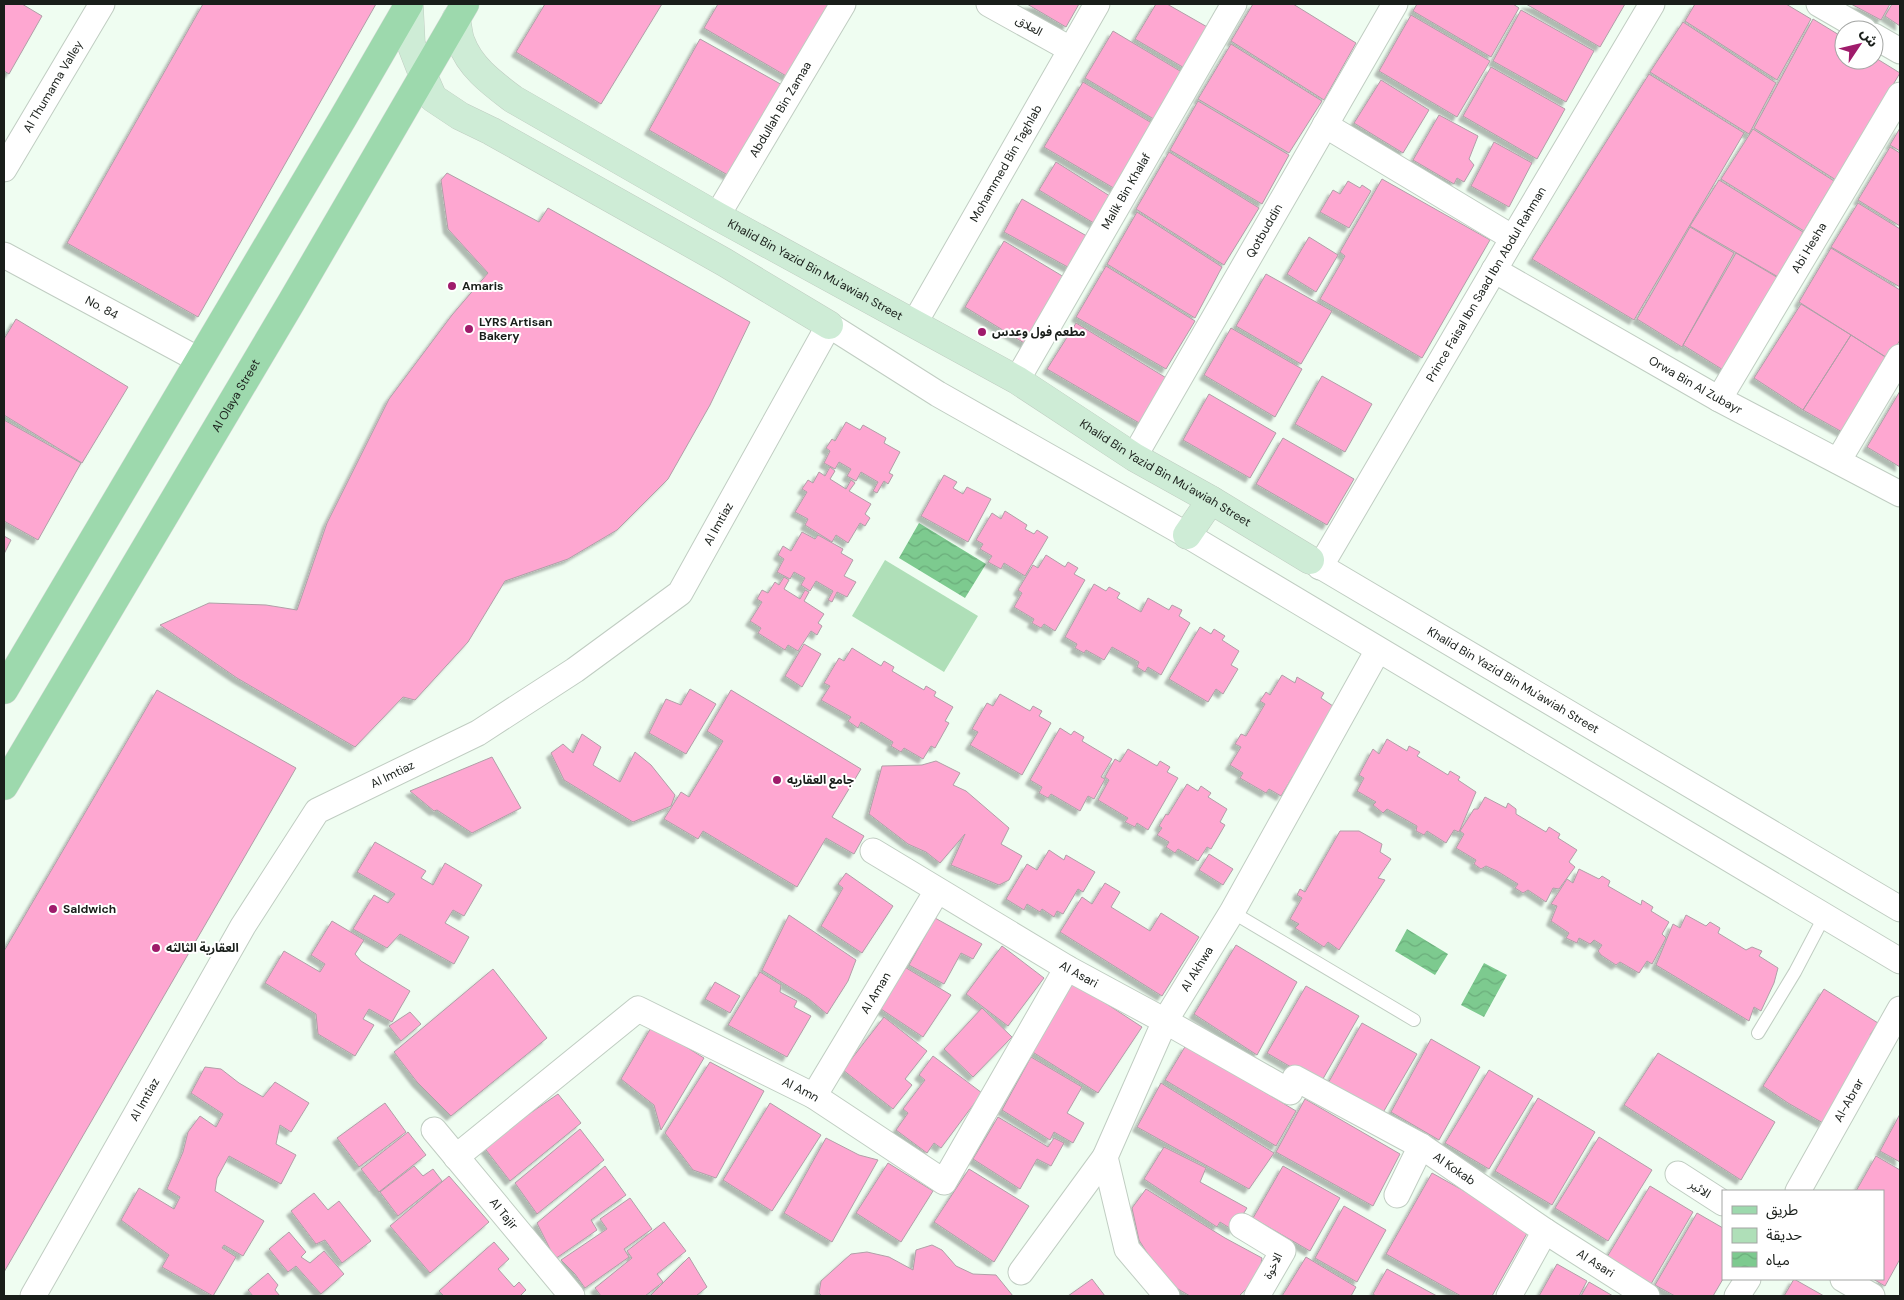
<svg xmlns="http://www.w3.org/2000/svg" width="1904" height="1300" viewBox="0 0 1904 1300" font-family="'DM Sans','Noto Sans Arabic',sans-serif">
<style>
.green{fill:#afdfb8}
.water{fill:url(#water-waves)}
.building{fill:#fea7d1;stroke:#b09fa7;filter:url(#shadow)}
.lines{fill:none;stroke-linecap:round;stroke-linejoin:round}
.lane-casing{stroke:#c0cdc2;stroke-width:14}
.street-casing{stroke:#c0cdc2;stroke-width:27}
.secondary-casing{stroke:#c0cdc2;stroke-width:29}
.primary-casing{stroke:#dadbda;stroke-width:29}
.lane{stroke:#fff;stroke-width:12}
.street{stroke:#fff;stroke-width:25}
.secondary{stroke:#ceecd6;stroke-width:28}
.primary{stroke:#9dd9ad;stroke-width:28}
.poi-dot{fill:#9f1b6b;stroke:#fff;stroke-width:2}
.labels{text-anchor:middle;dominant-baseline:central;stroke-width:4;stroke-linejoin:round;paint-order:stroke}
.street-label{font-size:12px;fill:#191e1a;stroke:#fff}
.poi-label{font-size:12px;font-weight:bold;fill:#191e1a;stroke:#fff;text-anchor:start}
</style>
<defs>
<pattern id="water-waves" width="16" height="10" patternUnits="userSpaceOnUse" patternTransform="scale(1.25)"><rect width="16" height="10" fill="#7dca8f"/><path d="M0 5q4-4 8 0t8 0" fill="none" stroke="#6bad7b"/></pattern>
<filter id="shadow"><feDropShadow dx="-4.5" dy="4.5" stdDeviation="1" flood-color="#0004"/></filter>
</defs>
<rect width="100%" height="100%" fill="#effdf1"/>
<!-- green -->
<path class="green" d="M885 560 978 616 944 672 852 616Z"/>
<!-- water -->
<path class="water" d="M919 523 986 564 965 598 899 558Z
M1407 929 1448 954 1435 975 1395 951Z
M1484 963 1507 975 1484 1017 1461 1005Z"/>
<!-- building -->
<path class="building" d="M4 4H22L42 16 9 74 4 71Z
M203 4H376L198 317 67 243Z
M545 4H662L601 104 516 52Z
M718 4H831L788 77 704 28Z
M1027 4H1079L1066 27Z
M1156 4H1167L1209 28 1186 69 1135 39Z
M1253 4H1293L1356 43 1324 100 1231 41Z
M1417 4H1513L1519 8 1491 57 1413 11Z
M1526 4H1625L1600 47Z
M1695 4H1786L1811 19 1777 80 1685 21Z
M1851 4H1890L1881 20Z
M1892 4H1900V26L1885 16Z
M1521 10 1594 51 1566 102 1493 61Z
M1411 15 1490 61 1457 117 1379 71Z
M1813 19 1844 38V60H1874V57L1900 73 1836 180 1754 128Z
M1683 22 1776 83 1749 134 1650 72Z
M1113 31 1185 74 1157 121 1085 78Z
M700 39 784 86 733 178 649 130Z
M1231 44 1322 101 1289 153 1198 99Z
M1491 67 1565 109 1537 159 1463 116Z
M1649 74 1744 133 1634 320 1532 259Z
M1381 80 1429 110 1403 153 1354 123Z
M1083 82 1155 125 1117 190 1044 147Z
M1198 101 1289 155 1262 204 1170 150Z
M1439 115 1478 136 1469 159 1474 165 1464 182 1457 178 1454 184 1413 160Z
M1900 128V151L1890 145Z
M1753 129 1834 181 1804 231 1721 179Z
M1494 142 1532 163 1509 207 1471 186Z
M1890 147 1900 153V226L1858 200Z
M1169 152 1259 208 1224 265 1136 209Z
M1056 162 1113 198 1097 225 1039 190Z
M447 173 539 222 548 208 750 322 710 405 668 479 617 530 568 559 505 581 468 642 415 700 403 697 355 747 237 678 160 625 209 603 266 605 297 610 327 523 389 399 452 315 488 273 448 229 441 180Z
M1382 179 1490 240 1422 358 1320 299 1345 256 1340 252Z
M1719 180 1803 232 1780 278 1690 226Z
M1348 181 1360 188 1362 185 1371 191 1349 228 1320 212 1333 190 1340 194Z
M1022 199 1092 239 1075 271 1004 232Z
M1858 203 1900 229V287L1831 247Z
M1137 212 1222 267 1195 318 1107 264Z
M1690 227 1734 253 1682 347 1637 319Z
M1309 237 1338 255 1316 292 1287 274Z
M1004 241 1069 280 1029 346 965 307Z
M1831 248 1900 290V340L1889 359 1799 302Z
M1736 253 1780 279 1728 373 1683 345Z
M1106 266 1195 321 1166 369 1076 317Z
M1266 274 1332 311 1301 364 1236 326Z
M1801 304 1851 335 1803 410 1754 378Z
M16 319 128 387 82 463 4 415V339Z
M1076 323 1168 379 1141 424 1047 369Z
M1231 328 1302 369 1275 417 1204 375Z
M1851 335 1890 360 1844 433 1803 410Z
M1322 376 1372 404 1345 452 1295 424Z
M1900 391V467L1867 447Z
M1209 394 1276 433 1250 478 1183 440Z
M4 420 81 463 38 540 4 521Z
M846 422 860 430 863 425 886 438 884 443 900 452 889 473 893 475 888 484 884 481 877 493 873 491 878 482 861 472 856 481 847 476 851 469 839 462 835 469 824 463 830 451 826 448 832 439 835 441Z
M1283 438 1354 479 1327 525 1256 484Z
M830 467 835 471 830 479 846 489 851 480 855 483 849 491 871 504 865 514 870 518 865 526 860 523 848 543 836 535 832 542 805 525 808 519 795 512 807 492 802 489 808 480 813 483 819 472 825 476Z
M944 475 957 482 953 488 963 494 967 487 991 499 968 542 921 516Z
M1005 511 1027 525 1025 529 1034 534 1037 530 1048 537 1025 576 1004 563 1001 569 988 562 992 556 980 549 983 544 976 540 992 513 1001 519Z
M802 532 815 539 818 535 843 549 841 553 853 560 844 576 856 582 847 597 837 592 832 602 828 600 833 591 816 581 810 591 801 585 805 578 794 572 790 579 777 572 784 559 778 555 783 546 791 551Z
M4 536 11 540 4 554Z
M1046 555 1065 567 1068 562 1078 568 1074 574 1085 580 1055 631 1044 624 1041 628 1032 623 1034 619 1014 607 1022 593 1018 590 1033 565 1038 568Z
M784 577 789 580 784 589 800 599 805 590 809 592 804 601 824 614 818 623 822 626 817 635 811 631 798 651 788 645 785 650 758 633 761 628 750 621 762 602 757 599 762 590 768 593 775 582 779 585Z
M1094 584 1106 591 1109 587 1120 593 1117 598 1141 612 1148 598 1169 610 1172 605 1182 610 1179 616 1190 623 1161 675 1148 667 1145 672 1137 667 1139 662 1112 647 1104 660 1086 650 1084 653 1075 648 1077 644 1065 637Z
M1200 627 1211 634 1214 629 1225 636 1222 640 1239 651 1231 665 1238 669 1223 694 1216 689 1208 702 1169 679Z
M804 644 821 654 802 687 785 676Z
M852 648 881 666 884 661 894 667 892 671 924 690 926 686 936 692 934 696 953 707 945 721 949 723 935 748 931 746 923 759 904 748 901 752 891 746 893 742 861 722 858 728 848 721 851 717 821 700 830 686 824 683 839 658 844 661Z
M1282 675 1295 683 1297 677 1324 693 1321 698 1333 706 1322 725 1326 727 1299 780 1293 776 1281 796 1269 789 1266 793 1240 778 1243 773 1230 765 1241 747 1235 744 1241 734 1246 736 1265 704 1260 701 1266 692 1270 695Z
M690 689 716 704 686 754 649 733 666 699 681 705Z
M157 690 296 768 4 1272V951Z
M731 690 861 769 832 817 864 836 854 854 826 838 797 887 703 831 698 839 664 819 681 792 689 797 723 741 707 731Z
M1000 694 1030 711 1033 706 1042 711 1039 716 1051 723 1022 775 970 745 978 732 972 729 987 703 993 706Z
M1060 728 1071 735 1074 731 1084 737 1082 741 1112 759 1101 777 1105 779 1094 799 1088 796 1080 811 1051 794 1048 798 1039 793 1042 787 1030 780Z
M582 734 601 747 593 765 620 782 635 752 651 765 675 795 671 806 633 822 564 780 551 753 563 744 573 753Z
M1387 739 1407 751 1409 746 1420 752 1417 756 1448 775 1450 771 1460 777 1458 780 1476 792 1459 832 1454 830 1446 843 1427 831 1424 835 1416 831 1417 826 1387 809 1383 813 1373 805 1376 802 1357 791 1364 778 1359 775 1373 749 1379 754Z
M1128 749 1157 766 1160 761 1170 767 1167 772 1178 778 1148 830 1137 823 1135 827 1125 822 1128 818 1098 800 1109 780 1105 777 1115 759 1120 762Z
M492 757 521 808 472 833 437 810 434 811 410 791Z
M936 761 960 773 953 785 966 791 1009 828 1001 844 1022 856 1009 880 999 885 951 865 965 834 940 863 926 852 908 844 869 814 882 766 922 765Z
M1187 784 1198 791 1201 786 1211 793 1208 797 1227 809 1220 822 1225 825 1211 849 1207 847 1198 861 1178 849 1175 853 1166 847 1169 842 1157 835 1162 828 1159 826 1166 814 1168 815Z
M1485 797 1506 808 1508 803 1516 809V814L1546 832 1549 827 1560 834 1558 838 1577 850 1569 862 1575 867 1559 889 1553 888 1546 902 1528 890 1523 893 1515 888 1518 884 1497 871 1486 866 1481 869 1474 864 1476 860 1456 848 1464 834 1460 831 1474 809H1478Z
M1340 831H1359L1382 844 1380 852 1391 859 1378 878 1385 880 1339 950 1328 942 1324 947 1295 928 1299 924 1290 919 1302 898 1297 895 1300 889 1305 892Z
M375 842 426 871 421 878 433 885 445 863 482 885 464 916 453 910 445 923 469 937 454 964 400 934 387 948 353 929 374 895 388 903 395 894 357 872Z
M1049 850 1064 860 1066 855 1095 872 1083 892 1078 889 1063 914 1057 911 1054 917 1042 909 1040 912 1027 904 1024 910 1006 899 1027 864 1037 870Z
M1209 854 1233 869 1223 885 1199 870Z
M1579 869 1599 879 1602 876 1610 881 1608 886 1641 905 1642 900 1653 907 1651 911 1669 922 1662 934 1666 938 1652 964 1647 961 1639 973 1620 962 1616 965 1601 955 1598 951 1602 945 1594 940 1590 944 1579 938 1577 943 1566 938 1569 933 1551 921 1557 906 1551 904 1567 879 1573 883Z
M846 873 893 906 862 953 821 926 843 888 838 884Z
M1105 883 1120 892 1111 907 1150 931 1161 913 1199 937 1162 996 1060 932 1082 897 1092 904Z
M789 915 856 960 848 981 827 1014 809 999 762 970Z
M1686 915 1706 926 1710 922 1720 928 1718 933 1746 950 1752 947 1762 951 1759 956 1778 968 1774 983 1761 1011 1754 1007 1749 1021 1656 965 1673 924 1680 928Z
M935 918 982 944 973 959 961 953 944 984 909 965Z
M332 921 364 940 355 954 361 961 410 991 392 1022 369 1009 363 1019 374 1025 355 1056 318 1034 316 1014 265 983 284 951 320 972 325 964 311 955Z
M1236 945 1297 982 1257 1055 1194 1014Z
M1002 946 1044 978 1008 1026 966 994Z
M903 966 951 995 923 1037 881 1009Z
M493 969 547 1038 451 1116 417 1082 394 1052Z
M760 972 781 985 780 992 797 1001 794 1007 811 1016 787 1057 728 1025Z
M1067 978 1142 1027 1098 1093 1023 1046Z
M715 982 740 996 730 1013 705 999Z
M1306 986 1359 1016 1320 1084 1267 1053Z
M1824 989 1878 1023 1870 1035 1874 1038 1823 1123 1788 1103 1763 1086Z
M982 1008 1012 1037 973 1077 944 1049Z
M410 1012 421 1024 401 1041 389 1026Z
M884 1017 927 1051 905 1079 912 1085 893 1109 843 1070Z
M1362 1023 1417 1054 1381 1116 1327 1085Z
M652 1026 704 1058 661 1130 654 1105 621 1079Z
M1431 1039 1480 1067 1439 1140 1391 1112Z
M1186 1045 1296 1111 1276 1146 1165 1080Z
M1658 1053 1775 1122 1741 1180 1624 1105Z
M933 1056 982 1093 941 1148 934 1143 927 1153 896 1130 908 1113 903 1109 925 1080 919 1075Z
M1031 1057 1082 1087 1067 1113 1084 1123 1073 1143 1054 1132 1050 1140 1002 1110Z
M710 1062 764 1091 716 1178 693 1170 665 1133Z
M205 1067 221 1069 239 1083 263 1097 275 1082 309 1103 291 1132 280 1125 276 1144 296 1155 281 1184 229 1156 217 1178 215 1191 264 1221 243 1256 224 1245 222 1248 236 1257 213 1296 162 1267 169 1255 121 1220 139 1188 174 1209 180 1197 167 1189 183 1152 188 1132 200 1116 216 1127 223 1114 191 1093Z
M1489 1070 1533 1096 1489 1169 1445 1143Z
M1161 1083 1274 1153 1249 1189 1137 1127Z
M558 1094 581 1123 510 1181 483 1146Z
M1538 1098 1595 1132 1552 1205 1495 1171Z
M1305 1099 1400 1154 1373 1206 1276 1152Z
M385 1103 406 1132 359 1167 337 1138Z
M770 1103 821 1135 772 1211 723 1180Z
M1900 1114V1162L1880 1151Z
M998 1117 1048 1147 1054 1138 1064 1143 1051 1166 1037 1159 1020 1189 973 1159Z
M580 1129 604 1160 537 1214 515 1183Z
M408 1132 426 1155 379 1192 361 1169Z
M1599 1137 1652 1170 1608 1241 1555 1208Z
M826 1138 859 1155 878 1160 832 1242 784 1213Z
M1164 1147 1206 1168 1200 1182 1247 1208 1233 1230 1220 1222 1217 1227 1144 1179Z
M1876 1156 1900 1170V1259L1885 1286 1873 1279H1883V1191H1856Z
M888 1163 933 1191 901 1242 856 1213Z
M414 1166 423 1176 433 1169 442 1181 398 1216 380 1192Z
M605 1166 626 1195 591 1220 597 1230 555 1259 537 1223Z
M1283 1166 1340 1198 1310 1251 1253 1218Z
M969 1169 1029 1206 994 1262 934 1222Z
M1432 1173 1530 1228 1492 1296H1461L1386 1254Z
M449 1176 489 1222 430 1273 390 1226Z
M1650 1186 1693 1212 1651 1284 1607 1257Z
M1146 1189 1225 1238 1262 1258 1259 1276 1239 1296H1190L1173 1286 1156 1267 1139 1240 1132 1208Z
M314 1193 328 1210 339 1201 371 1241 342 1263 325 1240 316 1244 291 1211Z
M630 1198 652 1229 624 1249 629 1257 585 1288 575 1274 561 1260 607 1229 600 1219Z
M1344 1206 1386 1230 1357 1282 1315 1258Z
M1697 1213 1723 1228V1279L1713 1296H1675L1655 1285Z
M664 1222 686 1251 657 1274 663 1282 645 1296H601L595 1288 632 1258 627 1251Z
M289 1232 306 1252 301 1257 310 1263 324 1251 344 1274 321 1294 296 1266 288 1272 269 1249Z
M494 1242 509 1259 498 1269 514 1287 519 1282 526 1290 520 1296H444L439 1291Z
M932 1245 942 1250 956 1266 973 1274 996 1275 1013 1296H822L819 1293 821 1281 851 1254 867 1252 889 1257 913 1270 916 1250Z
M689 1257 707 1287 696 1296H650Z
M1306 1257 1356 1287 1351 1296H1282Z
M1557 1264 1587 1281 1579 1296H1539Z
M1387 1269 1437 1296H1376L1373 1294Z
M268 1273 278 1285 275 1290 280 1296H253L248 1290Z
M1092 1279 1105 1296H1068Z
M1794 1279 1824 1296H1784Z
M1589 1282 1613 1296H1581Z"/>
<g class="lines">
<!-- lane casing -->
<g class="lane-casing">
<path id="lane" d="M1232 912 1414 1020
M1758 1033 1795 972 1825 915"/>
</g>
<!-- street casing -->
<g class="street-casing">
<g id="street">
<path d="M989 4 1070 49"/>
<path d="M1819 4 1864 30"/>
<path d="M1874 36 1900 51"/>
<path d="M1325 125 1513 238"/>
<path id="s1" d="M4 169 102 4"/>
<path id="s2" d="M717 216 843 4"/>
<path id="s3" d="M4 255 199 360"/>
<path id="s4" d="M1494 270 1719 399 1900 494"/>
<path id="s5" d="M914 324 1097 4"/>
<path id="s6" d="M1017 380 1234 4"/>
<path id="s7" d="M1719 399 1900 95"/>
<path id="s8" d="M1134 457 1395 4"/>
<path d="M1838 461 1900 357"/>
<path id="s9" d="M1310 560 1900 909"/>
<path id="s10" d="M1320 567 1513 238 1652 4"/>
<path id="s11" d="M873 851 1067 968 1165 1021 1290 1092 1295 1078 1421 1146 1545 1231 1509 1296"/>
<path id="s12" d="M814 1096 937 891"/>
<path id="s13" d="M434 1130 572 1296"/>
<path id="s14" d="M456 1157 638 1009 814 1096 944 1182 1067 968"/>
<path d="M1678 1174 1723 1203"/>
<path id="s15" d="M1798 1191 1900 1009"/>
<path d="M1397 1195 1421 1146"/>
<path d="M1242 1226 1283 1251 1257 1296"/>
<path id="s16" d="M1545 1231 1647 1296"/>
<path d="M1021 1272 1105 1157"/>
<path d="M1843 1279 1872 1296"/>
<path id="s17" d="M33 1296 243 926 317 811 478 733 575 670 680 593 829 325 938 394 1187 535 1900 961"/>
<path id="s18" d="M1167 1296 1127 1249 1105 1157 1165 1021 1232 912 1378 650"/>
<path d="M1737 1296 1748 1279"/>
</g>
</g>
<!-- secondary casing -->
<g class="secondary-casing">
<g id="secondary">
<path d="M409 4 411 44 423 75 433 98 460 116 491 131 724 262 829 325"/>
<path id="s19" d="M456 19C458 26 458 35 461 42 470 67 492 83 513 99L717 216 1017 380 1134 457 1211 500 1310 560"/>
<path d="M1187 535 1211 500"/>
</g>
</g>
<!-- primary casing -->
<g class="primary-casing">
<g id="primary">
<path d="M4 690 343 118 409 4"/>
<path id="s20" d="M4 786 292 301 465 4"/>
</g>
</g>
<!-- lane -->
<use href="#lane" class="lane"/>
<!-- street -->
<use href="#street" class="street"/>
<!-- secondary -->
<use href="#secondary" class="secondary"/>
<!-- primary -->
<use href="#primary" class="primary"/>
</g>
<!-- markers -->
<g class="poi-dot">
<circle cx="452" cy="286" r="5"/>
<circle cx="469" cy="329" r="5"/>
<circle cx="982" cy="332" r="5"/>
<circle cx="777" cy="780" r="5"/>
<circle cx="53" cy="909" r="5"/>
<circle cx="156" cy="948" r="5"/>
</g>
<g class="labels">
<!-- street labels -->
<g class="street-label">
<text transform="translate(1029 26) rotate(29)">العلاق</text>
<text stroke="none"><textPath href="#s1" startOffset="96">Al Thumama Valley</textPath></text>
<text stroke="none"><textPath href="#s2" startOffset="124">Abdullah Bin Zamaa</textPath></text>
<text stroke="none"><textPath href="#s5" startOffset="185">Mohammed Bin Taghlab</textPath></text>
<text stroke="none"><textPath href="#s6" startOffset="218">Malik Bin Khalaf</textPath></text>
<text stroke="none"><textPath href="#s8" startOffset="261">Qotbuddin</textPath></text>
<text stroke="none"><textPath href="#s7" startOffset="176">Abi Hesha</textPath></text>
<text stroke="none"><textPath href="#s19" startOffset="449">Khalid Bin Yazid Bin Mu'awiah Street</textPath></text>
<text stroke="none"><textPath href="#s10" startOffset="328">Prince Faisal Ibn Saad Ibn Abdul Rahman</textPath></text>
<text stroke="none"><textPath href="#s3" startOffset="111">No. 84</textPath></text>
<text stroke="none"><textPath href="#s4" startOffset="232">Orwa Bin Al Zubayr</textPath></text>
<text stroke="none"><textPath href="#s20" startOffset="454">Al Olaya Street</textPath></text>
<text stroke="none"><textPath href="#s19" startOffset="854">Khalid Bin Yazid Bin Mu'awiah Street</textPath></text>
<text stroke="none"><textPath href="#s17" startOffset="1066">Al Imtiaz</textPath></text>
<text stroke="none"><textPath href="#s9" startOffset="236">Khalid Bin Yazid Bin Mu'awiah Street</textPath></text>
<text stroke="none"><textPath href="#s17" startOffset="646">Al Imtiaz</textPath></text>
<text stroke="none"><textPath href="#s18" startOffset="366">Al Akhwa</textPath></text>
<text stroke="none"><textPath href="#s11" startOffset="240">Al Asari</textPath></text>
<text stroke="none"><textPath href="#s12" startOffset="120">Al Aman</textPath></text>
<text stroke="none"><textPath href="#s14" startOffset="416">Al Amn</textPath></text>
<text stroke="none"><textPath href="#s17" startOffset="226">Al Imtiaz</textPath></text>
<text stroke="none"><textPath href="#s15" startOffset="104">Al-Abrar</textPath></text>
<text stroke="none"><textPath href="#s11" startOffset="680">Al Kokab</textPath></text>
<text transform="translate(1700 1189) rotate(33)">الاثير</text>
<text stroke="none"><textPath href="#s13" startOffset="109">Al Tajir</textPath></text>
<text stroke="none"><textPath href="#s16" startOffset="60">Al Asari</textPath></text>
<text transform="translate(1273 1266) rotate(-64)">الاخوة</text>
</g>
<!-- poi labels -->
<g class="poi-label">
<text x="462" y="286">Amaris</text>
<text x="479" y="322">LYRS Artisan<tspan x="479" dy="14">Bakery</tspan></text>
<text x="992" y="332">مطعم فول وعدس</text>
<text x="787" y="780">جامع العقاريه</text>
<text x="63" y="909">Saldwich</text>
<text x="166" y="948">العقارية الثالثه</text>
</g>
</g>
<!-- border -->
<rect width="1904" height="1300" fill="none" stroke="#191e1a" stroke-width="10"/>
<!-- legend -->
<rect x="1722" y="1190" width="162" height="90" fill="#ffffff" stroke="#a3a5a3"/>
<rect x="1732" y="1206" width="25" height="8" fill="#9dd9ad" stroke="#a3a5a3"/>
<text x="1766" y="1215" font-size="15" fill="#191e1a">طريق</text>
<rect x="1732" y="1228" width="25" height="15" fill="#afdfb8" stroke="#a3a5a3"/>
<text x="1766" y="1240" font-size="15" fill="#191e1a">حديقة</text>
<rect x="1732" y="1252" width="25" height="15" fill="url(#water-waves)" stroke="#a3a5a3"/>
<text x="1766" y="1265" font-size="15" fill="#191e1a">مياه</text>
<!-- north arrow -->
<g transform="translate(1859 45) rotate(55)"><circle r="24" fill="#ffffff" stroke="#a3a5a3"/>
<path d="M0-4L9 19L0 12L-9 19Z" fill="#9f1b6b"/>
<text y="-8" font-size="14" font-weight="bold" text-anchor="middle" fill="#191e1a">ش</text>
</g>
</svg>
